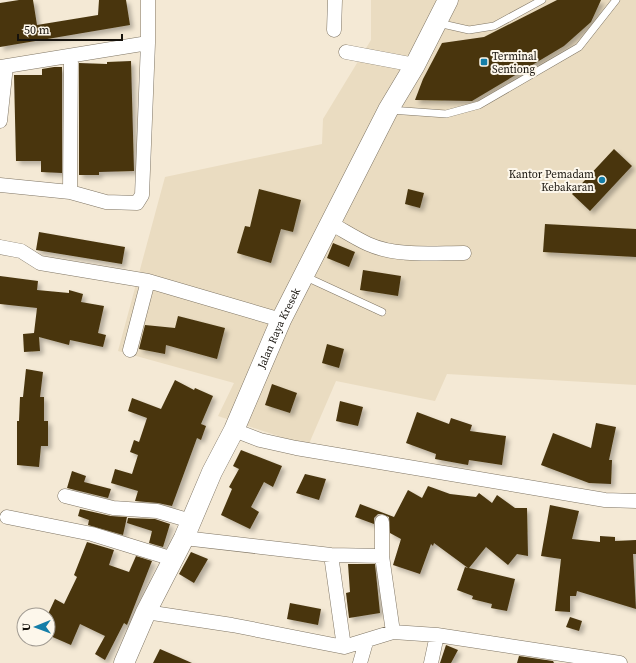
<svg xmlns="http://www.w3.org/2000/svg" width="636" height="663" viewBox="0 0 636 663" font-family="'Source Serif 4',serif">
<style>
.built{fill:#eadcc1}
.building{fill:#48350e;filter:url(#shadow)}
.lines{fill:none;stroke-linecap:round;stroke-linejoin:round}
.service-casing{stroke:#7f7564;stroke-width:8}
.minor-casing{stroke:#7f7564;stroke-width:15}
.secondary-casing{stroke:#7f7564;stroke-width:21}
.service{stroke:#fff;stroke-width:7}
.minor{stroke:#fff;stroke-width:14}
.secondary{stroke:#fff;stroke-width:20}
.poi-dot{fill:#157ea8;stroke:#fdf7eb;stroke-width:1.5}
.labels{text-anchor:middle;dominant-baseline:central;stroke-width:4;stroke-linejoin:round;paint-order:stroke}
.poi-label{font-size:11px;fill:#16120c;stroke:#fdf7eb;text-anchor:start}
.street-label{font-size:11px;fill:#16120c;stroke:#fdf7eb}
</style>
<defs>
<filter id="shadow"><feDropShadow dx="3.5" dy="3.5" stdDeviation="2" flood-color="#0004"/></filter>
</defs>
<rect width="100%" height="100%" fill="#f4e9d5"/>
<!-- built -->
<path class="built" d="M371 0H636V385L447 374 435 401 336 381 308 446 218 416 234 383 118 351 165 177 322 144 323 119 371 40Z"/>
<!-- building -->
<path class="building" d="M19 0H33L37 25 98 15 99 0H126L130 25 0 47V3Z
M557 0H601L591 22 564 46 472 101 415 100 423 79 442 43 484 37Z
M131 61 134 171 99 172V175H79V63L107 64V62Z
M54 67H62V173L41 172V161H16L14 75H42V69Z
M614 149 632 166 590 211 572 194Z
M259 189 301 200 293 232 281 229 271 263 237 253 245 226 250 227Z
M408 189 424 193 420 208 405 204Z
M545 224 636 229V257L543 252Z
M39 232 125 247 122 264 36 250Z
M333 243 355 252 349 267 327 258Z
M363 270 401 276 398 296 360 290Z
M0 276 38 281 37 290 69 293V290L83 294 81 302 104 306 98 333 106 335 103 347 70 340 69 345 39 337 40 351 24 352 23 334 34 333 37 308 0 304Z
M178 316 225 328 217 359 166 345 165 354 139 349 145 325 175 328Z
M327 344 344 349 339 368 322 363Z
M26 369 43 372 40 397H44V421H48V446H41L39 467 17 465V421H19L20 397H23Z
M175 380 194 390 195 388 213 396 201 424 206 426 201 440 197 438 172 506 158 503 135 501 138 491 111 483 115 469 132 474 138 455 130 452 134 440 139 442 147 418 128 411 132 398 161 409Z
M272 384 297 393 290 413 265 405Z
M340 401 363 407 358 426 336 421Z
M417 412 449 424 451 418 472 425 470 431 506 436 502 465 469 460 468 465 435 459 436 454 406 443Z
M596 423 616 427 609 460H612L611 484 589 483 541 465 553 433 591 448Z
M241 450 282 466 273 487 264 482 251 507 259 512 250 529 221 515 232 489 229 487 239 469 233 466Z
M72 471 86 476 84 482 111 489 108 498 67 488Z
M305 474 326 479 319 500 296 493Z
M428 486 450 494 476 497 479 493 492 503 497 495 515 508H527L528 556 517 554 508 565 486 547 469 568 515 579 507 611 491 608 492 604 472 599 473 596 457 590 465 567 468 568 434 543 433 546 431 544 420 574 393 565 401 539 390 533 389 517 382 514H378L374 518V524L355 517 360 504 394 517 408 490 422 498Z
M550 505 579 511 572 539 600 542V536L615 537V541L636 540V554H633L636 609 577 591 576 596H570V612L555 611 561 559 541 556Z
M80 509 111 516 127 517 123 535 88 525 89 520 78 516Z
M128 518 155 519 170 524 163 547 149 543 152 531 127 523Z
M87 542 114 550 109 565 129 572 136 556 152 561 127 625 124 623 105 660 95 654 105 636 80 624 71 645 48 635V614L55 599 64 604 77 577 74 575Z
M191 552 208 559 194 583 179 574Z
M348 564H375L380 613 349 618 346 593 350 592Z
M290 603 321 609 318 625 287 619Z
M570 617 582 621 579 631 566 627Z
M446 645 458 650 451 663H440Z
M160 649 192 663H153Z
M519 656 553 661 554 663H517Z"/>
<g class="lines">
<!-- service casing -->
<g class="service-casing">
<path id="service" d="M438 23 469 30 494 26 542 0
M390 110 446 114 479 105 579 47 616 0
M304 276 382 312"/>
</g>
<!-- minor casing -->
<g class="minor-casing">
<path id="minor" d="M334 30 335 0
M346 52 415 65
M0 67 148 43
M0 121 6 66
M0 185 70 192 106 202 137 203 142 195 148 43V0
M70 192 71 56
M330 223C343 230 355 238 368 244 397 257 433 253 464 253
M0 247 21 251 40 263 148 281 281 320
M130 350 148 281
M234 430 260 440 296 448 605 500 636 501
M65 496 113 508 157 511 191 521
M7 517 92 534 173 559
M382 522V556L393 632
M184 538 331 555 382 556
M331 555 344 647
M146 612 232 625 344 647 393 632 437 635 431 663
M437 635 620 663
M360 663 366 642"/>
</g>
<!-- secondary casing -->
<g class="secondary-casing">
<g id="secondary">
<path id="s1" d="M124 663 146 612 184 538 212 472 234 430 281 320 388 110 415 65 448 0"/>
</g>
</g>
<!-- service -->
<use href="#service" class="service"/>
<!-- minor -->
<use href="#minor" class="minor"/>
<!-- secondary -->
<use href="#secondary" class="secondary"/>
</g>
<!-- markers -->
<g class="poi-dot">
<rect x="480" y="58" width="8" height="8" rx="2"/>
<circle cx="602" cy="180" r="4"/>
</g>
<g class="labels">
<!-- poi labels -->
<g class="poi-label">
<text x="492" y="56">Terminal<tspan x="492" dy="13">Sentiong</tspan></text>
<text x="594" y="174" text-anchor="end">Kantor Pemadam<tspan x="594" dy="13">Kebakaran</tspan></text>
</g>
<!-- street labels -->
<g class="street-label">
<text stroke="none"><textPath href="#s1" startOffset="369">Jalan Raya Kresek</textPath></text>
</g>
</g>
<!-- north arrow -->
<g transform="translate(36 627) rotate(269)"><circle r="19" fill="#fdf7eb" stroke="#a19b92"/>
<path d="M0-3L7 15L0 10L-7 15Z" fill="#157ea8"/>
<text y="-6" font-size="11" font-weight="bold" text-anchor="middle" fill="#16120c">U</text>
</g>
<!-- scale -->
<path d="M18 34v6h104v-6" fill="none" stroke="#16120c" stroke-width="2"/>
<text x="24" y="34" font-size="12" fill="#16120c" stroke="#fdf7eb" stroke-width="3" paint-order="stroke">50 m</text>
</svg>
